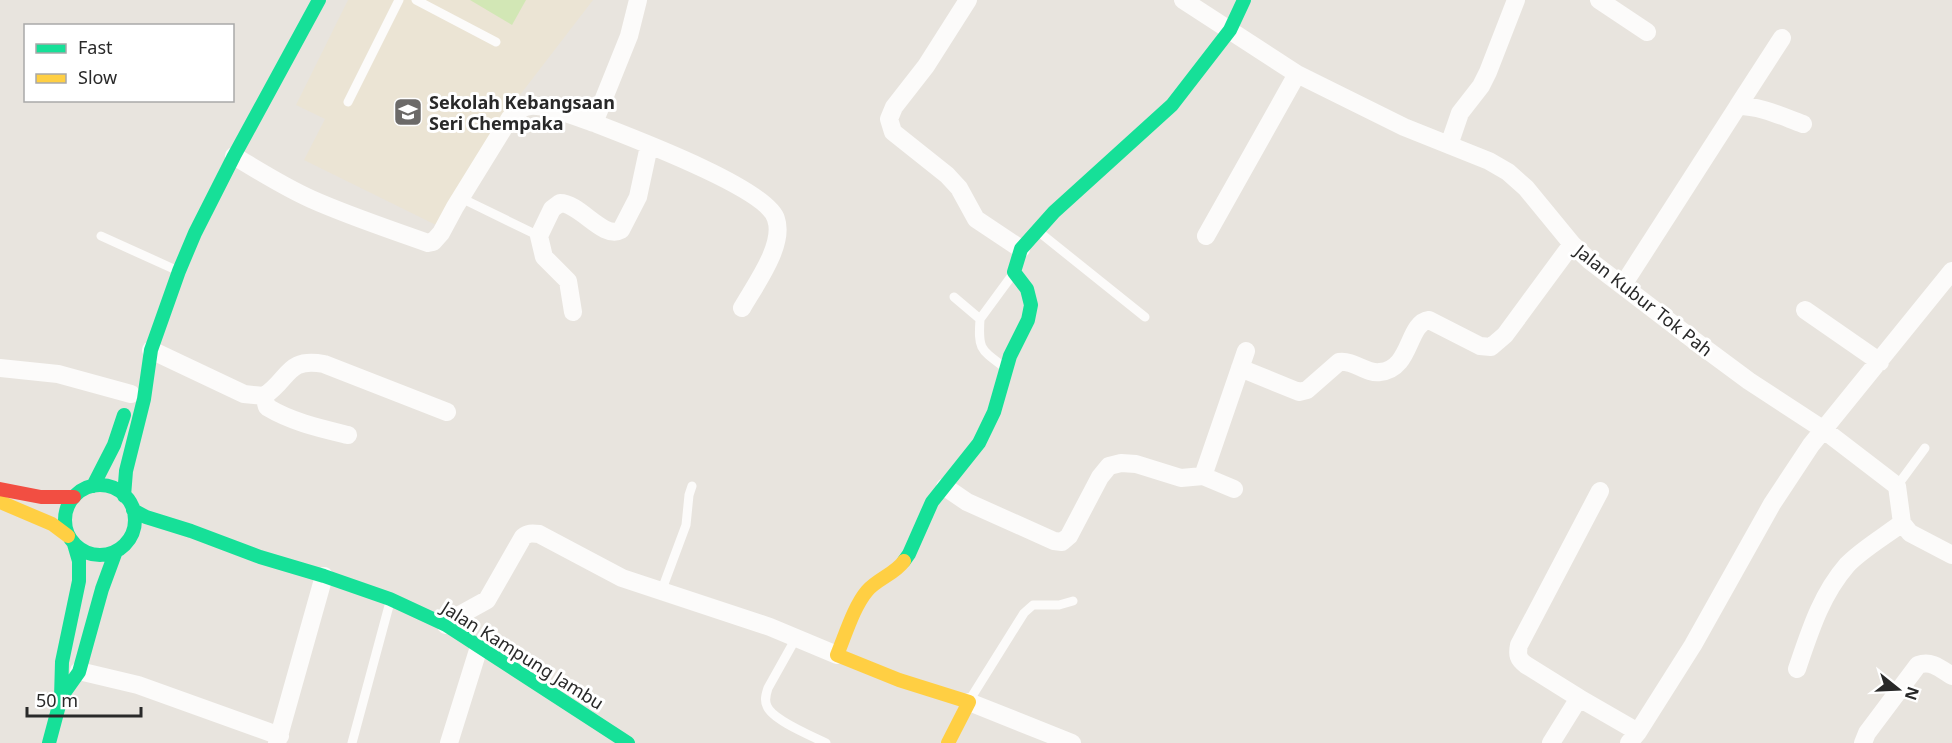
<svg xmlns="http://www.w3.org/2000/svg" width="1952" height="743" viewBox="0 0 1952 743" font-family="'Noto Sans',sans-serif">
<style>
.education{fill:#ebe4d4}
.pitch{fill:#d2e7b5}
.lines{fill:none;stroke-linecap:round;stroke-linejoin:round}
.lane{stroke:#fcfbfa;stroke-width:9}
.street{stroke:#fcfbfa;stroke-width:18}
.fast{stroke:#16e098;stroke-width:14}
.slow{stroke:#ffcf43;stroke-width:14}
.jam{stroke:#f24e42;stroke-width:14}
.labels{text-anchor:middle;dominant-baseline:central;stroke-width:6;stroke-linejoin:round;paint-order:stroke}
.poi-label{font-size:18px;font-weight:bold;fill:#292929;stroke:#fff;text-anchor:start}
.street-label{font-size:18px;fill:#292929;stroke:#fff}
</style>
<rect width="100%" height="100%" fill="#e8e4de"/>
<!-- education -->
<path class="education" d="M348 0H593L500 121 438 226 304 160 325 119 296 105Z"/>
<!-- pitch -->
<path class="pitch" d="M470 0H526L512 25Z"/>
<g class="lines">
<!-- lane -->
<path class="lane" d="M416 0 496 42
M348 102 399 0
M461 198 539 236
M1039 232 1145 317
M101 236 176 270
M954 297 980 319C978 349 980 349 1004 367
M980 319 1013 274
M1897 486 1925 448
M661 592 686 525 689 495 692 486
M796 638 768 688C766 694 764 700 767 706 772 720 812 736 826 743
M969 701 1024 613 1033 605H1059L1073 601
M352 743 390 602"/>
<!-- street -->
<path class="street" d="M968 0 926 66 894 107 889 119 893 132 947 175 959 188 976 219 1021 249
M1183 0 1297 74 1404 127 1489 161 1508 172 1526 188 1572 244 1589 260 1695 341 1749 381 1824 430 1897 486 1902 523 1910 533 1952 555
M1599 0 1647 32
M1738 106 1782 38
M594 123C627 136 767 188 776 219 785 245 755 285 742 308
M1449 145 1460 113 1481 86 1488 72 1516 0
M234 156C259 171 284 187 311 199 349 216 389 229 428 243L433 242 441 233 455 207 510 118C516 112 522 107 530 106 545 104 579 118 594 123L629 36 638 0
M1206 236 1297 74
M1623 285 1738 106C1761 106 1781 116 1803 124
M1805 310 1880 362
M573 312 568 281 544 257 539 236 552 209 560 203C580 203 603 240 621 230L638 197 649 146
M151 350 244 394 264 396C290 379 286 357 324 364L447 412
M0 368 58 374 131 394
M1240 368 1299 392 1307 390 1339 362C1354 360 1366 374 1380 372 1412 369 1407 323 1429 320L1480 346 1491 347 1505 335 1572 244
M264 396 267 407C292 422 319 428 348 435
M1203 476 1234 489
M945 487 967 502 1054 541 1062 542 1069 536 1100 477 1109 466 1121 463 1136 464 1181 478 1203 476 1246 351
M446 625 458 616 487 600 523 537C528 533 532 533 539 534L622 578 770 627 837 655
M1797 669C1810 631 1821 595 1847 565 1861 550 1885 536 1902 523
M79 671 138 685 280 736
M1579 698 1526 665C1518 659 1517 655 1519 645L1600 491
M969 702 1072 743
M277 743 324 576
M449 743 479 647
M1551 743 1579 698 1638 732
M1629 743 1638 732 1693 645 1772 504 1811 445 1952 271
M1863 743 1867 733 1918 665C1932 660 1941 669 1952 676"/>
<!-- fast -->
<path class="fast" d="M65 520a35 35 0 1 1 70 0a35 35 0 1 1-70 0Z
M93 486 114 445 124 415
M124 496 126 471 144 399 151 350 179 271 195 233 234 156 319 0
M133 510 146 517 191 531 260 557 324 576 390 599 446 625 628 743
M904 561 909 554 932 502 979 443 994 412 1010 356 1028 320 1031 305 1027 289 1014 272 1021 249 1054 212 1172 105 1230 30 1244 0
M62 696 79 672 102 589 116 551
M49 743 61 698 62 662 79 581V561L74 544"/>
<!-- slow -->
<path class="slow" d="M0 502 52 524 68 536
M904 561C895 574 877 579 867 591 854 606 845 636 837 655L899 680 969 702 948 743"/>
<!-- jam -->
<path class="jam" d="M0 489 41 497H74"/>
</g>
<!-- icons -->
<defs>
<g id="school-square" transform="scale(1.5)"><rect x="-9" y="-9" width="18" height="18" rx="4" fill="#6c6a68" stroke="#fff"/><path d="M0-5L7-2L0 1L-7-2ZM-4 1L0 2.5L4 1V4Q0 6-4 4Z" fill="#fff"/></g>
</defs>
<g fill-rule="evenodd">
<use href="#school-square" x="408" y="112"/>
</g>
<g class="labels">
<!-- poi labels -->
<g class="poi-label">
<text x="429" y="102">Sekolah Kebangsaan<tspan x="429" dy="21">Seri Chempaka</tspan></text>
</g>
<!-- street labels -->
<g class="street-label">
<text transform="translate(1644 300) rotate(38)">Jalan Kubur Tok Pah</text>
<text transform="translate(523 655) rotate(32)">Jalan Kampung Jambu</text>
</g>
</g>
<!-- legend -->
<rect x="24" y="24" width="210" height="78" fill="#ffffff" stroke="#a9a9a9" stroke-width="1.5"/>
<rect x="36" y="44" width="30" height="9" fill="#16e098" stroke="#a9a9a9" stroke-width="1.5"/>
<text x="78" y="54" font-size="18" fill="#292929">Fast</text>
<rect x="36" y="74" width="30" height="9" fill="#ffcf43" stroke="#a9a9a9" stroke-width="1.5"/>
<text x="78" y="84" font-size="18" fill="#292929">Slow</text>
<!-- north arrow -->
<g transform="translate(1898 689) rotate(108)" stroke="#ffffff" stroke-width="4.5" paint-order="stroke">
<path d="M0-4.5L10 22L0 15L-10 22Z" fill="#292929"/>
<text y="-9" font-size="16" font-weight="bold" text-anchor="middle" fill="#292929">N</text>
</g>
<!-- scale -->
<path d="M27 707v9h114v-9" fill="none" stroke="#292929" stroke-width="3"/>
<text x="36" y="707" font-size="18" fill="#292929" stroke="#ffffff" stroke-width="4.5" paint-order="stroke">50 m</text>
</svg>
